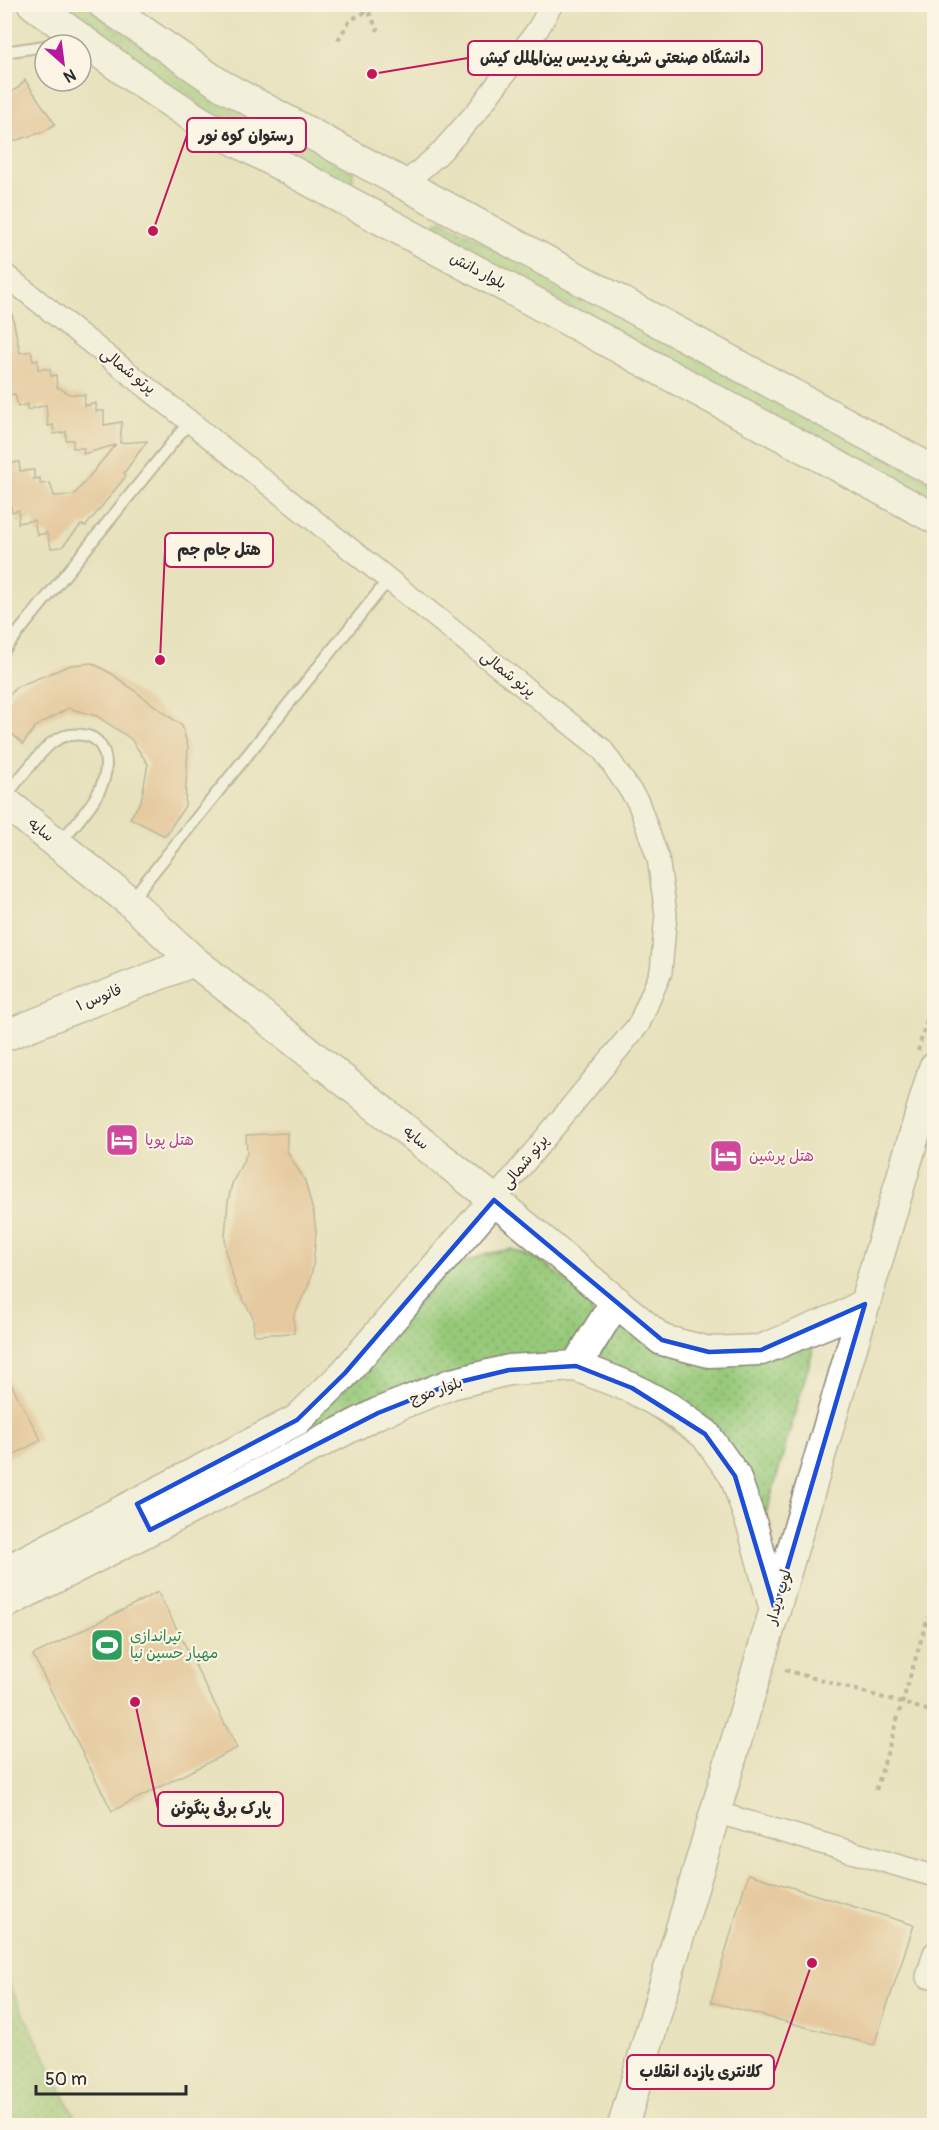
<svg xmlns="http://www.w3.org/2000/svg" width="939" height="2130" viewBox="0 0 939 2130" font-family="Pangolin,'Playpen Sans Arabic',sans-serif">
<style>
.grass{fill:url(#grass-dots);stroke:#617a52;stroke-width:1.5}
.building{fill:#e4ab79}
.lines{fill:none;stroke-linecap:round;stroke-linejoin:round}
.lane-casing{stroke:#8a8674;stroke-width:14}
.street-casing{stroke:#8a8674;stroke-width:24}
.secondary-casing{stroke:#8a8674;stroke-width:33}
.path{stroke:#8a8674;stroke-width:4;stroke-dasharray:4.5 4.5;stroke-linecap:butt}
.lane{stroke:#fff;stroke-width:10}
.street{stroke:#fff;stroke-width:21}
.secondary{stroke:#fff;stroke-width:30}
.marked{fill:none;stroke:#1d4ed8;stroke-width:4.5;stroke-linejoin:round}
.labels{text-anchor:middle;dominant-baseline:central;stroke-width:4.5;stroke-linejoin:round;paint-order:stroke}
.street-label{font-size:15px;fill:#2b2b2b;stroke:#fcf5e5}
.hotel-label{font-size:15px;fill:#b23c85;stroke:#fcf5e5;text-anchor:start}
.leisure-label{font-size:15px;fill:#27864d;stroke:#fcf5e5;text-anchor:start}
.leader{fill:none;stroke:#c2185b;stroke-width:2}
.callout-dot{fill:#c2185b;stroke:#fcf5e5;stroke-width:2}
.callout{fill:#fcf5e5;stroke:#c2185b;stroke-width:2}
.callout-label{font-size:16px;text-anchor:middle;font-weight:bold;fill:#2b2b2b}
</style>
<defs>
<pattern id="grass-dots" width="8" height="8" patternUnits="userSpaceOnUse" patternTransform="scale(1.5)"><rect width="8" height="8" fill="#97c979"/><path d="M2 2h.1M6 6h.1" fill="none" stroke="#7ba363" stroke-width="1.8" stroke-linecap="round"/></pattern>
</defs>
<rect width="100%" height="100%" fill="#fcf5e5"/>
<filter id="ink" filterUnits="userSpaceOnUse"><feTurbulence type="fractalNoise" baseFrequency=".0167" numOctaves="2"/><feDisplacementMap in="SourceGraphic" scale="12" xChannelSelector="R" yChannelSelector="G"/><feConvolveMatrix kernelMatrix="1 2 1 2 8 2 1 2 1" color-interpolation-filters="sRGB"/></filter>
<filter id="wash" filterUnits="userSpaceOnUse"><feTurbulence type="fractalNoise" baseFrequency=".008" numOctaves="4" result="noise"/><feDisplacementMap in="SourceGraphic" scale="24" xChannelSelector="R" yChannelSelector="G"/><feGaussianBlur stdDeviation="1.35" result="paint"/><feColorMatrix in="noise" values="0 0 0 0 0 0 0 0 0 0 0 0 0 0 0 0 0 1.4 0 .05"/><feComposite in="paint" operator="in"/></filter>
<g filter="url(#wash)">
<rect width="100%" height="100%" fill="#e8e1be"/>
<!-- grass -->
<path class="grass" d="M53 5H83L150 52 353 172V180L346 185 205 111Z
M442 220 934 484V505L435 234 434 224Z
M511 1249 543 1262 584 1295 591 1308 593 1324 574 1351 205 1492 293 1438 452 1267 487 1254Z
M612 1318 657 1346 815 1343 762 1528 748 1484 586 1365Z
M4 1974 76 2119 97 2125H5Z"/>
<g id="blocks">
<!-- building -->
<path class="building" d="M25 80 55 124 43 132 4 144V96L18 88Z
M12 314 20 353 31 351 33 361 38 360V369H50L51 376 56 375 57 387 70 394 85 395 84 406 96 403V411H104V425L122 422 120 443 147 441 124 473 126 476 86 526 81 525 62 547 51 548 47 533 37 535 34 520 18 523 19 510 12 512 11 507H4V464L19 462 20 471 34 470V479L40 478V484L50 483 54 496 74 495 115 445 83 454 84 448H73V440H66V432L54 434 53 425 48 426 46 405 27 410V404L18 407 15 394 10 395 9 391 4 392V315Z
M92 663 112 674 182 726 188 747 185 806 165 836 130 818 141 801 148 764 131 739 97 716 68 708 35 727 23 744 4 726V703L16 687 71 665Z
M287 1133V1151L305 1181 314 1215 316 1232 313 1267 309 1284 294 1315V1333L254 1335 253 1317 236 1287 226 1253 225 1236 228 1201 232 1184 247 1153 246 1135Z
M4 1371 41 1440 4 1460Z
M158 1592 237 1748 112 1811 33 1655Z
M748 1874 914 1925 874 2045 711 2002Z"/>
</g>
</g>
<g filter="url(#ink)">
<use href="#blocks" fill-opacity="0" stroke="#8a8674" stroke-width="1.5"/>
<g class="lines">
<!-- lane casing -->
<g class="lane-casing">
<path id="lane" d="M52 45 58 44 68 31
M4 52 45 46
M4 650 190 421
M4 798C15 785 41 750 53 742 64 734 75 733 88 736 96 738 101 745 104 752 115 787 78 819 59 844
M130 901 389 579"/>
</g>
<!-- street casing -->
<g class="street-casing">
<path id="street" d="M404 184 439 154 478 110 538 29 552 4
M4 274 602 749 638 802 658 858 666 914 661 972 639 1024 494 1200
M715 1812 934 1876
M927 1977 934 1953"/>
</g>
<!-- secondary casing -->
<g class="secondary-casing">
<path id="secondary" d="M33 4 133 77 199 121 934 518
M103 4 221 85 934 471
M4 801 129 901 194 961 494 1200 662 1340 709 1352 761 1350 839 1318 865 1304
M4 1036 194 961
M576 1366 616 1301
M4 1572 297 1420 345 1373 494 1200
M4 1604 378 1413 451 1384 509 1370 576 1366 632 1388 669 1408 705 1434 735 1476 753 1528 775 1610
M623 2126 934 1068"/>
</g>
<!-- path -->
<path class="path" d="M365 4 378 31
M338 40 350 20 382 4
M918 1051 934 994
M785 1670 934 1712
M876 1790 928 1617"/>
<!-- lane -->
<use href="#lane" class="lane"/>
<!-- street -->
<use href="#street" class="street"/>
<!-- secondary -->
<use href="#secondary" class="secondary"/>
</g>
</g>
<!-- marked area -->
<path d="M0 0H939V2130H0ZM494 1200 662 1340 709 1352 761 1350 865 1304 775 1610 735 1476 705 1434 632 1388 576 1366 509 1370 451 1384 378 1413 150 1530 137 1504 297 1420 345 1373Z" fill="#e8e1be" fill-opacity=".55" fill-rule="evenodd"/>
<path class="marked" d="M494 1200 662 1340 709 1352 761 1350 865 1304 775 1610 735 1476 705 1434 632 1388 576 1366 509 1370 451 1384 378 1413 150 1530 137 1504 297 1420 345 1373Z"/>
<!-- icons -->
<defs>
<g id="hotel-square" transform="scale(1.725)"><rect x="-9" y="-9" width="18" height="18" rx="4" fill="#d1479c" stroke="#fcf5e5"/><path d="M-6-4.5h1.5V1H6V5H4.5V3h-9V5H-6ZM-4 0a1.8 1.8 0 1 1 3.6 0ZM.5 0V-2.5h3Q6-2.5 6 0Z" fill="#fff"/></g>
<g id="stadium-square" transform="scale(1.725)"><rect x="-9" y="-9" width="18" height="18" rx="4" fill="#2e9e5b" stroke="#fcf5e5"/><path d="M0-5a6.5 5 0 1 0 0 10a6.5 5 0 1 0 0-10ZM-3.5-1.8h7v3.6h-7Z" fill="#fff"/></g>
</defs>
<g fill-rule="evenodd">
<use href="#hotel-square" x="122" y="1140"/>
<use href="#hotel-square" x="726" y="1156"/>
<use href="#stadium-square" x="107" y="1645"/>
</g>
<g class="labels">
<!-- street labels -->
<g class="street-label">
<text transform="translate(478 271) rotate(28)">بلوار دانش</text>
<text transform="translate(128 371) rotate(38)">پرتو شمالی</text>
<text transform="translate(508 674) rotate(38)">پرتو شمالی</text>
<text transform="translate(41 830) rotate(39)">سایه</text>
<text transform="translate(99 998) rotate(-22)">فانوس ۱</text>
<text transform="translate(416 1138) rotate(39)">سایه</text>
<text transform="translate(525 1162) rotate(-51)">پرتو شمالی</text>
<text transform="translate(436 1391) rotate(-19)">بلوار موج</text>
<text transform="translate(779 1597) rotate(-74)">لوپ دیدار</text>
</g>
<!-- hotel labels -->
<g class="hotel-label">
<text x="145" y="1140">هتل پویا</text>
<text x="749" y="1156">هتل پرشین</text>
</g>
<!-- leisure labels -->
<g class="leisure-label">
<text x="130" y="1636">تیراندازی<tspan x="130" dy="17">مهیار حسین نیا</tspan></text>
</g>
</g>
<!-- callouts -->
<path class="leader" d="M372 74L468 58M153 231L187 135M160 660L165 550M135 1702L158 1809M812 1963L774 2072"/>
<g class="callout-dot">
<circle cx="372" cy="74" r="6"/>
<circle cx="153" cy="231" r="6"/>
<circle cx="160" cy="660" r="6"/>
<circle cx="135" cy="1702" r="6"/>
<circle cx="812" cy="1963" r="6"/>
</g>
<g class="callout">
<rect x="468" y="41" width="294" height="34" rx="6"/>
<rect x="187" y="118" width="119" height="34" rx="6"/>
<rect x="165" y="533" width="108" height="34" rx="6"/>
<rect x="158" y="1792" width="125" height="34" rx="6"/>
<rect x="627" y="2055" width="147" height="34" rx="6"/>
</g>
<g class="callout-label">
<text x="615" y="63">دانشگاه صنعتی شریف پردیس بین‌الملل کیش</text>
<text x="246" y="141">رستوان کوه نور</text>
<text x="219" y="555">هتل جام جم</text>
<text x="221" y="1814">پارک برفی پنگوئن</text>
<text x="701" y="2077">کلانتری یازده انقلاب</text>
</g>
<!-- margin -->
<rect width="939" height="2130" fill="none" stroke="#fcf5e5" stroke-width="24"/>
<!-- north arrow -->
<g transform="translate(63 63) rotate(152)"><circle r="28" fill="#fcf5e5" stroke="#a8a49b" stroke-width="1.5"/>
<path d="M0-4.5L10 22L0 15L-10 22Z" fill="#b5179e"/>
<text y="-9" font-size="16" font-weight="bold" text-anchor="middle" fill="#2b2b2b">N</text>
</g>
<!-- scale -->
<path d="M36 2085v9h150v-9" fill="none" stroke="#2b2b2b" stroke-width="3"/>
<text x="45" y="2085" font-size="18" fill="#2b2b2b" stroke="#fcf5e5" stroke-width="4.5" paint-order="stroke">50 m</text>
</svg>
